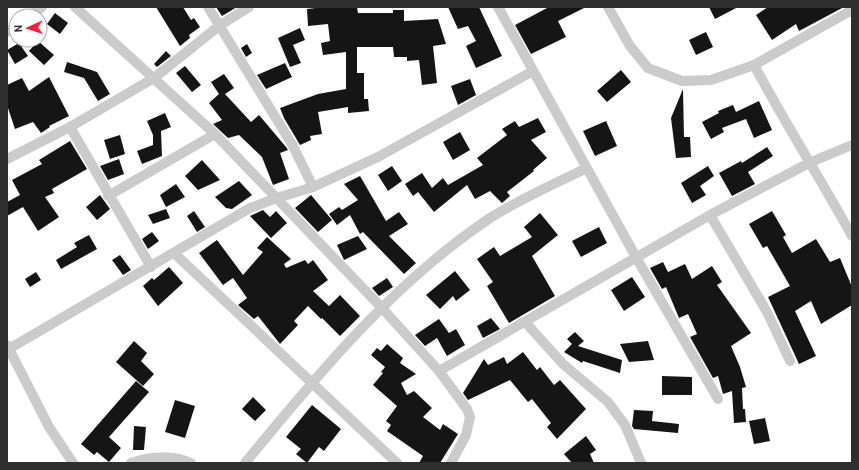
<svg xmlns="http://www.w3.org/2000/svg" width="859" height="470" viewBox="0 0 859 470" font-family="Barlow,sans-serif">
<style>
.building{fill:#151515}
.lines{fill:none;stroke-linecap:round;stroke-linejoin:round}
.minor{stroke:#cbcbcb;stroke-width:10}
</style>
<rect width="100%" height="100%" fill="#fff"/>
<!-- building -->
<path class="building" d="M156 7H183L191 20 194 18 200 27 189 35 190 38 180 46Z
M216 7H237L222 16Z
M324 7H357L358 13H393V10H404V21L438 19 446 44 433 46 437 83 422 85 419 60 407 61V57H394L393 47H357V73H364V99H368L369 111 348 113V107L318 112 322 134 310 136 311 140 300 145 284 118 280 108 318 94 346 89V52L323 55 321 43 330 41 328 24 308 26 307 9Z
M448 7H479L502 56 476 68 466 46 476 41 468 26 458 29Z
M549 7H586L558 21 566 37 531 54 515 25Z
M709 7H738L715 19Z
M768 7H844L799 31 796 24 772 40 756 15Z
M55 13 68 23 60 34 47 24Z
M300 28 305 40 293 45 301 63 290 67 278 38Z
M706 32 713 47 696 55 689 40Z
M38 41 54 55 44 65 29 51Z
M19 43 28 56 15 64 7 50Z
M247 44 252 53 246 57 241 48Z
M166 51 171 56 157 67 154 64Z
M67 62 97 72 110 94 98 101 84 78 64 72Z
M285 63 292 77 266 89 257 75Z
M185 66 201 85 192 92 176 73Z
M621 70 631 82 607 102 597 91Z
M224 74 234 88 225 94 251 122 259 115 286 147 288 150 280 153 289 179 273 185 262 157 239 135 228 138 213 124 222 120 209 103 219 94 211 82Z
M49 77 69 116 49 126 50 127 41 133 33 122 15 129 7 105V85L22 78 29 91Z
M470 79 476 95 458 105 451 86Z
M683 89 684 137H690L691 157 676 158 671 118Z
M759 101 772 130 754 138 746 119 722 128 724 132 711 139 702 122 719 113 718 111 733 105 736 112Z
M165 113 171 127 161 131 162 156 142 164 137 151 153 145V135L147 121Z
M538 118 546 132 531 140 547 158 533 170 534 171 507 192 510 196 502 203 490 191 475 199 467 185 434 212 418 192 413 196 405 184 422 173 432 188 443 178 448 185 483 165 477 158 507 135 502 129 515 121 519 127Z
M606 121 617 146 595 156 583 131Z
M460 132 470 150 453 160 443 142Z
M120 135 125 154 110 159 104 140Z
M70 141 87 169 52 189 54 193 45 197 59 217 38 231 23 207 7 216V202L20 195 12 180 42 164 39 160Z
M767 147 773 156 748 172 755 184 732 196 719 173 741 161 742 163Z
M119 159 124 174 108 180 100 166Z
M202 160 220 180 198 190 185 176Z
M392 166 402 181 388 191 378 175Z
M708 166 714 176 700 186 706 195 692 203 681 183Z
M360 176 386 221 399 212 408 224 389 236 416 263 404 274 363 232 360 234 350 215 337 225 329 214 339 207 342 210 358 200 344 184Z
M239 181 252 195 232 209 226 208 215 197Z
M176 184 185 197 166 207 160 195Z
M100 195 110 209 97 220 86 207Z
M311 195 332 220 318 232 295 208Z
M166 209 170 218 153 224 148 215Z
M263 210 270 217 276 211 287 223 271 238 250 216Z
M194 211 205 227 197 232 187 216Z
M772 211 786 235 783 237 792 253 816 239 830 262 840 258 852 287V305L821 324 811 301 795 311 816 356 799 364 768 297 790 286 767 246 763 248 749 224Z
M540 213 558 235 532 256 555 296 509 323 487 286 493 282 477 259 494 247 500 256 532 237 524 227Z
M599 227 607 243 581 257 572 241Z
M152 232 159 241 148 249 142 239Z
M89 235 97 249 61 269 56 260 77 247 74 243Z
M358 236 367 249 344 260 337 245Z
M267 237 291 259 284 264 286 268 305 260 308 264 313 260 328 280 313 291 329 306 340 295 360 316 340 336 322 318 321 319 308 306 294 321 298 325 280 344 258 316 254 319 238 305 247 298 233 278 223 285 199 253 217 240 243 275 263 252 257 248Z
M120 255 131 270 123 275 112 260Z
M663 262 668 272 685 264 692 279 712 266 722 282 717 285 751 333 731 346 740 367 746 387 742 388 743 409H745L746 422 734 423 732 391 723 394 718 376 713 378 690 337 697 334 688 314 679 318 666 287 662 289 650 268Z
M169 267 183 283 158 306 143 286 152 278 154 280Z
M455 271 470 290 456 301 453 296 440 309 426 295Z
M36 272 41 280 30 287 25 279Z
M632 277 645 297 624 311 611 290Z
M387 278 393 287 379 296 372 288Z
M491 318 500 329 483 338 477 326Z
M439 319 449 333 456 329 465 345 447 356 437 338 425 346 415 335Z
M575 332 584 341 578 346 622 360 620 373 583 361 582 363 564 352 572 344 567 339Z
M134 341 147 353 141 361 154 374 143 386 116 362Z
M648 341 654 360 629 362 620 344Z
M387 344 403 358 400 363 416 374 401 383 407 395 414 391 432 408 423 417 440 430 443 424 458 434 440 463H419L423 456 387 431 391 425 386 421 397 406 373 385 383 373 381 372 385 367 371 355 377 348 381 351Z
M523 352 537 370 540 367 554 385 560 380 586 409 557 439 547 427 551 423 532 399 528 402 510 380 468 400 463 393 484 359 488 365 504 357 507 364Z
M662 376 692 377V395H662Z
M136 381 149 392 109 437 121 448 109 462 97 452 94 455 81 444Z
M253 397 266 410 255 421 242 409Z
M175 400 195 406 185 438 165 432Z
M312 405 341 429 324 451 319 447 307 463 296 454 301 449 286 437Z
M634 410 653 411 652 421 679 424 678 433 634 429 632 426Z
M765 418 770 441 754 444 749 421Z
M134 426 146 427 144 450H133Z
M586 436 596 450 590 454 594 463H572L564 454Z"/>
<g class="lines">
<!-- minor -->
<path class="minor" d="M75 7 215 134 381 307 439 371 467 409 470 417 466 435 451 463
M208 7 293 146 313 187
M498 7 637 259 718 399
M608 7 630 46 648 68 682 81 711 80 754 65 852 10
M30 16 42 7
M7 32 16 27
M754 65C785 123 820 178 852 236
M70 127 151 267
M7 159 70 127 154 78 219 26 249 7
M108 196 215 134
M710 215 767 312 790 361
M174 253 397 463
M525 322 563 364 608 402 625 425 641 463
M7 345 49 427 73 463
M7 350 250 208 277 198 313 187 378 157 533 71
M439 371 710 215 811 162 852 145
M131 463C149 456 173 455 191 463
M245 463C318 374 393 283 490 218 520 199 554 184 587 168"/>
</g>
<!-- border -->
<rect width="859" height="470" fill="none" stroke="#2e2e2e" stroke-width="16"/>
<!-- north arrow -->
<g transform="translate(28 28) rotate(267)"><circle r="19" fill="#ffffff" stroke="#ababab"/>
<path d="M0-3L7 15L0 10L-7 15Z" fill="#f3213c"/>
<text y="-6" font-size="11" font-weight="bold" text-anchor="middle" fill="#2e2e2e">N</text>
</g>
</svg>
